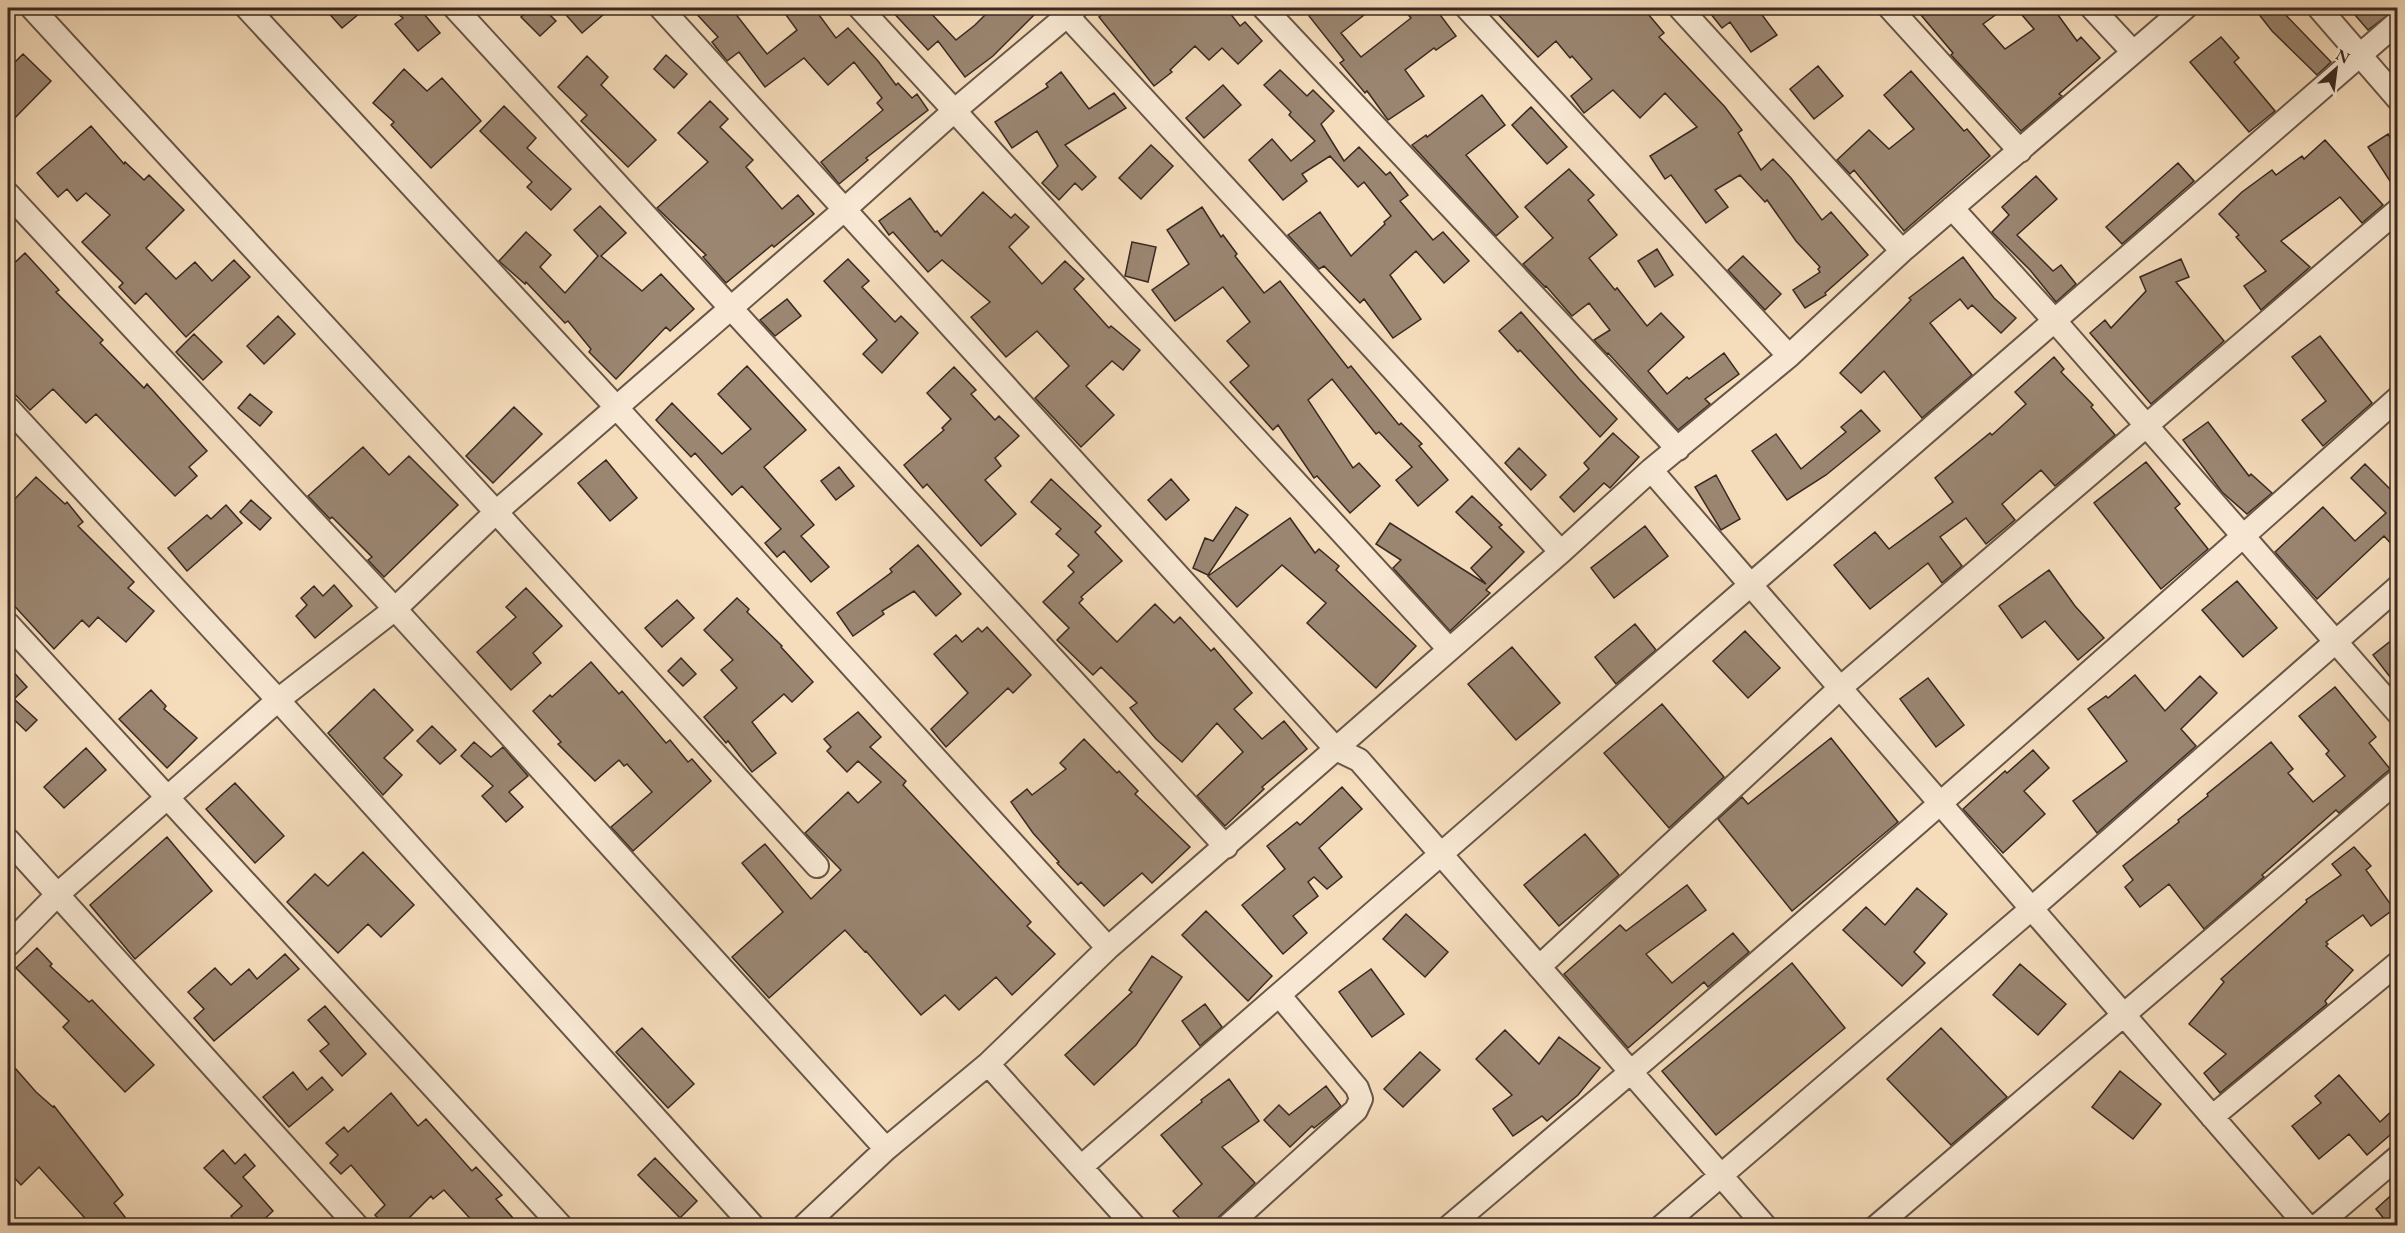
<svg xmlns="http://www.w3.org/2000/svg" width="2405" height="1233" viewBox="0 0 2405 1233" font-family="'EB Garamond',serif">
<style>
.building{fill:#9b8672;stroke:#392922;stroke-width:1.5}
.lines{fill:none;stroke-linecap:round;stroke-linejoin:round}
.street-casing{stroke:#685648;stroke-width:26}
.street{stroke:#f8e8d3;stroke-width:22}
</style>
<rect width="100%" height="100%" fill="#f5dcbb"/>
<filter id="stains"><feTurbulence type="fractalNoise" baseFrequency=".00333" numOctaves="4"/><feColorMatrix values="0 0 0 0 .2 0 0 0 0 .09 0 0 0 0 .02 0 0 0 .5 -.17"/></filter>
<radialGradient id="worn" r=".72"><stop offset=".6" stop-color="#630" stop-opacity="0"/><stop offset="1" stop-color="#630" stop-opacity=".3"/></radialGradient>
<!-- building -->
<path class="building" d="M324 8H366L342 28Z
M390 8H419L440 33 418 51 395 24 403 18Z
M531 8H543L556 21 540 36 521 17Z
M560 8H611L582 33Z
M691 8H731L767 54 797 30 781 8H814L836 38 848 28 878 61 896 85 898 83 912 98 917 94 928 110 866 158 868 160 839 184 821 162 883 110 877 103 882 98 854 62 828 85 804 58 765 87 739 52 727 61 712 42 718 37Z
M889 8H926L956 40 975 25 992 8H1041L993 56 965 77 938 41 928 50Z
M1112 8H1226L1240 26 1245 22 1262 41 1238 64 1222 48 1209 60 1195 46 1170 70 1172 72 1154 86 1099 17Z
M1320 8H1373L1341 33 1361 57 1411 18 1402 8H1435L1456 36 1436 50 1434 48 1405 70 1424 96 1388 120 1367 91 1365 93 1340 63 1344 60 1309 16Z
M1492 8H1643L1664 33 1659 37 1725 107 1742 130 1738 133 1761 170 1773 159 1791 178 1822 220 1831 212 1868 255 1825 293 1826 295 1805 308 1793 290 1820 272 1818 269 1820 267 1796 241 1767 200 1765 202 1740 175 1715 190 1728 207 1706 223 1671 175 1665 179 1650 156 1697 127 1665 93 1640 118 1613 90 1584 113 1571 96 1592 79 1572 56 1570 58 1556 41 1538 57Z
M1706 8H1757L1777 35 1751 52 1730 22 1722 28Z
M1915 8H2005L1983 24 2005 49 2034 29 2016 8H2053L2077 41 2081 37 2100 58 2059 94 2062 96 2021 131 1951 55 1953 53Z
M2254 8H2279L2331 62 2317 75 2272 31Z
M2349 8H2397L2368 30Z
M2221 37 2239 58 2234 62 2275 111 2249 132 2190 62Z
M23 54 51 81 8 125V69Z
M666 55 687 74 674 88 654 69Z
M587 56 608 77 601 85 656 140 628 167 581 121 587 115 558 87Z
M1818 66 1843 96 1814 119 1790 89Z
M404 69 427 91 442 78 481 121 431 168 391 125 394 122 373 103Z
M1280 70 1307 96 1313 90 1334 111 1321 124 1344 161 1359 147 1386 175 1390 172 1408 195 1400 201 1433 240 1443 232 1469 261 1444 283 1416 251 1390 275 1421 319 1393 338 1364 299 1360 303 1324 266 1319 269 1288 235 1320 212 1351 256 1385 224 1384 222 1391 216 1364 182 1358 187 1330 156 1302 174 1307 181 1283 200 1249 160 1272 139 1291 161 1315 141 1289 115 1291 112 1264 85Z
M1911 71 1964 131 1967 129 1990 156 1904 231 1854 170 1850 174 1837 160 1869 130 1889 149 1914 129 1884 95Z
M1061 72 1089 109 1114 93 1126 108 1065 145 1096 177 1082 190 1075 183 1059 200 1042 183 1058 166 1037 131 1012 148 995 122 1048 87 1046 84Z
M1223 85 1241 105 1204 138 1186 118Z
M1482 95 1505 125 1466 155 1518 217 1496 236 1412 145 1426 135 1427 137Z
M710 101 728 119 720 127 753 160 746 167 782 209 798 195 814 214 774 247 772 245 726 283 703 257 706 255 657 208 708 162 678 133Z
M504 106 536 138 527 148 571 189 551 210 527 187 532 182 480 131Z
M1531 107 1567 147 1547 164 1512 125Z
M91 126 124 164 125 162 144 180 149 175 184 210 146 248 176 279 195 262 212 281 234 260 250 277 186 337 146 293 135 304 119 287 123 283 82 242 110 215 86 193 77 201 67 189 58 197 37 173Z
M2388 134 2397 149V192L2368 147Z
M2325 140 2383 205 2362 223 2340 197 2281 241 2310 267 2261 310 2244 286 2266 271 2236 237 2239 235 2219 214 2242 192 2272 170 2276 175 2302 156 2304 159Z
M1151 145 1173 166 1141 199 1119 178Z
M2178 163 2194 181 2122 244 2106 227Z
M1569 169 1594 195 1588 200 1617 235 1589 258 1615 290 1617 288 1647 326 1661 313 1684 337 1648 371 1667 394 1687 377 1689 379 1724 353 1739 374 1705 399 1710 404 1678 430 1608 353 1607 354 1594 340 1610 330 1589 303 1572 316 1546 286 1545 287 1523 264 1553 238 1525 207Z
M2036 176 2057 199 2017 235 2053 271 2061 265 2076 284 2056 302 2030 270 1992 232 2009 215 2002 207Z
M983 192 1011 218 1015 214 1029 227 1009 247 1042 284 1065 261 1084 279 1074 289 1109 328 1111 326 1140 350 1123 370 1112 361 1086 386 1114 415 1081 447 1035 398 1069 366 1037 331 1006 357 971 317 990 302 942 260 928 272 893 232 889 235 879 221 910 198 935 232 937 231 941 236Z
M600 206 626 233 601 256 642 291 661 274 694 309 670 331 666 327 616 379 589 352 591 349 568 321 565 323 526 282 525 284 499 261 526 232 551 255 540 267 565 293 598 256 574 230Z
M1202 207 1221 237 1223 235 1237 254 1235 256 1264 293 1280 281 1348 368 1351 366 1399 425 1401 423 1422 444 1419 446 1448 480 1418 506 1396 480 1412 467 1379 432 1376 434 1332 379 1308 400 1353 468 1359 463 1380 486 1350 513 1317 476 1314 478 1278 425 1273 430 1230 382 1249 366 1227 341 1250 322 1223 287 1175 321 1152 290 1189 264 1167 230Z
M1132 242 1156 247 1148 282 1125 276Z
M1657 249 1673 275 1655 287 1638 261Z
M25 253 59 290 56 292 103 340 100 343 144 388 147 384 207 451 189 467 197 476 175 496 96 414 86 423 53 389 30 410 8 387V269Z
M1743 256 1781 294 1765 310 1728 270Z
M1963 257 1994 298 2016 318 2001 333 1972 305 1968 309 1960 299 1930 323 1972 375 1922 418 1884 371 1861 393 1840 373 1911 300 1909 298Z
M848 259 869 281 862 287 895 322 901 316 918 333 882 373 863 354 877 340 824 281Z
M2181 259 2189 277 2176 282 2224 341 2151 404 2090 333 2105 320 2111 328 2146 291 2140 277Z
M787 299 801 316 775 336 760 320Z
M1521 312 1580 380 1617 419 1600 437 1520 350 1518 352 1499 331Z
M278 316 295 334 264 364 247 346Z
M194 334 222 362 203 380 176 352Z
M2320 336 2372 403 2323 446 2302 420 2326 401 2292 357Z
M2054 357 2064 369 2061 372 2093 405 2091 407 2115 435 2055 486 2041 470 2002 504 2015 520 1986 544 1966 518 1940 537 1962 566 1942 583 1928 563 1870 609 1834 565 1875 532 1889 549 1953 502 1935 478 1990 433 1992 435 2026 404 2015 392Z
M747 366 806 430 764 467 814 525 801 536 829 567 811 582 784 551 777 557 765 543 781 529 742 486 732 495 695 453 691 457 656 420 672 403 722 454 751 429 718 394Z
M954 367 976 390 971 394 995 420 999 416 1019 436 995 458 1001 466 985 480 1016 514 981 546 927 484 923 488 904 465 944 430 942 428 951 419 927 393Z
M250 394 272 412 260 426 238 408Z
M514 407 542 434 493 483 466 456Z
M1861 410 1880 431 1826 475 1787 500 1752 451 1776 434 1801 469 1846 432 1841 427Z
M2208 422 2249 476 2251 474 2272 493 2247 514 2222 492 2183 440Z
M1613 433 1639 457 1610 488 1604 483 1574 512 1560 497 1589 469 1584 463Z
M363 447 389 475 409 456 458 505 384 577 368 560 372 557 332 517 330 519 308 496Z
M1519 448 1546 475 1531 490 1505 463Z
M606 460 637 498 610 521 578 483Z
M2146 462 2180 504 2175 508 2208 549 2161 589 2094 503Z
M2365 464 2397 496V550L2384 536 2317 599 2275 552 2323 507 2355 541 2386 513 2351 478Z
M839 467 854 486 836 500 821 481Z
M1716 475 1740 519 1721 530 1695 487Z
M36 477 65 504 67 502 83 522 78 526 134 582 128 588 154 611 126 642 98 617 89 627 82 620 54 649 8 599V506Z
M1051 479 1101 526 1095 532 1122 561 1081 597 1083 599 1079 603 1104 629 1117 642 1155 604 1174 623 1180 617 1211 651 1214 648 1252 693 1234 709 1262 739 1284 721 1307 749 1262 787 1264 789 1225 826 1197 796 1243 752 1217 723 1182 762 1156 739 1130 708 1137 703 1101 667 1093 675 1057 640 1069 628 1043 602 1074 572 1068 566 1079 555 1056 534 1061 529 1031 502Z
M1171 479 1189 500 1166 520 1148 500Z
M1472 496 1502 525 1499 527 1524 552 1486 590 1490 593 1450 631 1393 568 1401 560 1376 544 1390 523 1486 584 1471 568 1492 547 1456 512Z
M251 500 271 518 260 530 240 512Z
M226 505 242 523 187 571 168 548 207 515 211 519Z
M1236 507 1248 515 1208 575 1193 568 1205 538 1213 541Z
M1290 518 1315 553 1319 549 1339 566 1336 570 1416 646 1376 688 1307 623 1326 603 1282 565 1237 607 1208 576Z
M1645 526 1668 556 1614 598 1591 568Z
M918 545 961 594 936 616 914 591 882 611 884 614 853 636 837 613 892 572 890 569Z
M2049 570 2075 606 2104 638 2078 660 2045 621 2022 638 1999 606Z
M2237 581 2277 628 2243 657 2202 610Z
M334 585 352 606 315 638 296 616 307 605 301 598 314 586 323 596Z
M526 588 562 626 533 653 541 663 511 690 477 652 516 617 506 607Z
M737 598 749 609 747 612 782 646 781 647 813 682 792 702 784 694 752 722 776 753 752 772 728 741 726 743 704 717 737 688 721 670 733 660 704 630Z
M677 600 694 618 662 647 645 628Z
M1635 624 1656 650 1616 684 1595 657Z
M987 627 1031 675 1013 693 1008 688 946 747 931 729 968 693 934 654 956 635 962 642 978 628 982 632Z
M1745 631 1780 668 1748 698 1713 661Z
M2397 636V686L2373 655Z
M1512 647 1560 703 1516 740 1468 684Z
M681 658 696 674 683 686 668 671Z
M591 662 619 694 622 691 666 743 670 740 688 762 692 759 711 781 633 851 611 827 652 792 627 764 624 766 619 760 595 781 558 744 561 742 533 711 550 695 552 697Z
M8 666 27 687 14 699 37 720 26 731 8 714Z
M2135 675 2165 711 2200 676 2217 693 2181 729 2196 746 2097 833 2073 801 2127 761 2088 709 2106 696 2108 698Z
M1928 678 1964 725 1936 747 1900 699Z
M2335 687 2376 737 2369 743 2390 769 2339 813 2336 810 2262 875 2264 877 2204 929 2169 884 2140 907 2125 887 2133 880 2123 866 2179 822 2178 820 2208 796 2207 794 2271 742 2293 769 2288 773 2313 802 2345 776 2326 754 2329 751 2299 716Z
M374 689 413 730 384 758 402 775 383 795 328 733Z
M151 690 166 706 164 709 197 738 167 768 119 719Z
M1662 704 1724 777 1669 828 1604 753Z
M858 712 881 737 870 747 906 781 903 785 1031 922 1027 926 1055 954 1012 995 996 977 959 1010 945 995 921 1015 866 951 865 952 845 930 769 998 732 957 783 912 742 863 765 844 811 899 841 870 805 833 848 792 858 803 881 782 858 761 847 772 827 751 831 747 824 739Z
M432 726 456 750 440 764 417 741Z
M1831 738 1898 822 1792 911 1718 819 1742 797 1748 804Z
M1084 739 1117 773 1119 771 1138 791 1135 794 1190 847 1152 883 1142 873 1104 906 1081 882 1078 885 1057 863 1059 862 1033 833 1011 802 1027 789 1032 795 1066 769 1060 763Z
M474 742 491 757 503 747 528 776 509 792 523 807 506 822 482 796 493 786 461 756Z
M86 748 106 770 64 808 44 787Z
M2033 750 2049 768 2024 791 2045 814 2003 853 1963 809 2005 771 2007 773Z
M235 783 284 836 255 863 206 809Z
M1342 787 1362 809 1319 848 1342 877 1327 889 1314 877 1308 882 1318 896 1293 916 1307 933 1283 954 1242 905 1285 869 1267 846 1297 822 1300 825Z
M1585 834 1619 875 1559 926 1524 885Z
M167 837 212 891 135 959 90 905Z
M2354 847 2371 866 2366 870 2394 909 2371 926 2363 915 2326 942 2328 944 2326 946 2353 970 2325 1001 2327 1004 2220 1093 2204 1073 2226 1054 2189 1024 2224 982 2221 979 2307 902 2306 900 2341 875 2332 864Z
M363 852 414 905 381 937 368 924 338 953 287 902 315 874 328 886Z
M1687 885 1706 910 1646 954 1672 983 1733 933 1749 952 1708 987 1704 982 1628 1048 1564 974 1620 925 1626 931Z
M1917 888 1947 914 1914 952 1925 963 1902 986 1843 930 1866 907 1885 925Z
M1206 911 1272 976 1248 1001 1182 935Z
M1406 914 1448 952 1425 977 1383 939Z
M37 948 52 964 50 966 89 1002 92 1000 154 1065 125 1092 63 1027 69 1021 16 968Z
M285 954 299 969 214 1041 194 1018 204 1009 188 992 215 968 231 985 249 969 257 979Z
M1152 956 1182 977 1136 1045 1094 1085 1065 1055 1132 992 1129 990Z
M1792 963 1845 1028 1716 1135 1662 1071Z
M2020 964 2066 1004 2038 1035 1993 995Z
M1371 969 1404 1014 1372 1037 1339 992Z
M1205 1004 1222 1027 1200 1046 1182 1021Z
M325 1006 366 1054 342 1076 320 1051 329 1044 308 1020Z
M642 1028 694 1084 668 1108 616 1052Z
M1941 1028 2007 1097 1951 1145 1887 1079Z
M1505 1030 1539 1064 1559 1037 1600 1068 1578 1095 1547 1121 1542 1116 1513 1136 1493 1109 1512 1095 1476 1059Z
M1420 1052 1440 1070 1403 1107 1384 1089Z
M8 1060 36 1092 53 1107 54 1106 110 1177 123 1195 114 1203 132 1226H92L39 1167 21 1185 8 1171Z
M2120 1071 2161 1104 2133 1139 2092 1107Z
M293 1072 307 1090 322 1077 333 1090 289 1127 263 1097Z
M2339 1075 2380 1122 2397 1106V1129L2367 1155 2349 1134 2319 1159 2292 1126 2321 1103 2315 1096Z
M1229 1079 1259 1121 1222 1147 1255 1183 1209 1226H1187L1173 1211 1202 1184 1161 1135 1202 1102 1201 1100Z
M1326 1086 1341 1106 1314 1128 1312 1126 1290 1147 1264 1120 1279 1105 1289 1115Z
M391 1093 418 1126 426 1119 472 1171 476 1167 502 1195 496 1199 520 1226H477L444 1190 433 1199 431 1196 401 1226H385L375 1215 385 1205 351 1165 341 1174 330 1163 338 1155 326 1143 344 1127 348 1132Z
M223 1150 235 1164 245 1154 255 1166 243 1177 273 1211 257 1226H240L231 1216 242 1206 204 1168Z
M655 1158 697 1201 680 1218 638 1175Z
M2397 1190V1226H2390L2376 1209Z"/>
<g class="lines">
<!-- street casing -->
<g class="street-casing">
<path id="street" d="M32 8 496 512 817 866
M247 8 617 408 1108 948
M455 8 1226 847
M661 8 1336 749 1359 760 1765 1226
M860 8 1449 649
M1060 8 1561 552
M1264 8 1678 449
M1467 8 1789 356
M1680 8 1902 251
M1890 8 2020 151
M2092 8 2133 52
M2319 8 2398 99
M8 194 395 609 886 1149
M1952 208 2054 320 2398 713
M8 408 278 700 753 1226
M1651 470 2307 1226
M8 624 561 1226
M8 840 357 1226
M8 945 58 894 278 700 395 609 496 512 845 209 954 111 1076 8
M1539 967 1839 689 2398 210
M988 1064 1134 1226
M2212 1117 2398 963
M1081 1167 2398 22
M804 1226 886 1149 988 1064 1108 948 1561 552 1651 470 1789 356 1902 251 2185 8
M1228 1226 1356 1110 1361 1099 1357 1088 1280 996
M1450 1226C1770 955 2085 678 2398 398
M1662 1226 2031 909 2398 587
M1877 1226 2398 780
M2317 1226 2398 1157"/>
</g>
<!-- street -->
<use href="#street" class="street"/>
</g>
<!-- margin -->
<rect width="2405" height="1233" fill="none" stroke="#f5dcbb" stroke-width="30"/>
<rect x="9" y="9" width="2387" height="1215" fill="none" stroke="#392922" stroke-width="3"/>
<rect x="15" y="15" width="2375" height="1203" fill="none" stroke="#392922" stroke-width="1.5"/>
<!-- north arrow -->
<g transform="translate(2336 69) rotate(28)" stroke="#f8e8d3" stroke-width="4.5" paint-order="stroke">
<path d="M0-4.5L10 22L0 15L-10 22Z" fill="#392922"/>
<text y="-9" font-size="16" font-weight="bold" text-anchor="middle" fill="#392922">N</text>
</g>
<rect width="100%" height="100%" filter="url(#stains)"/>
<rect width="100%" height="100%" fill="url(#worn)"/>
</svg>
